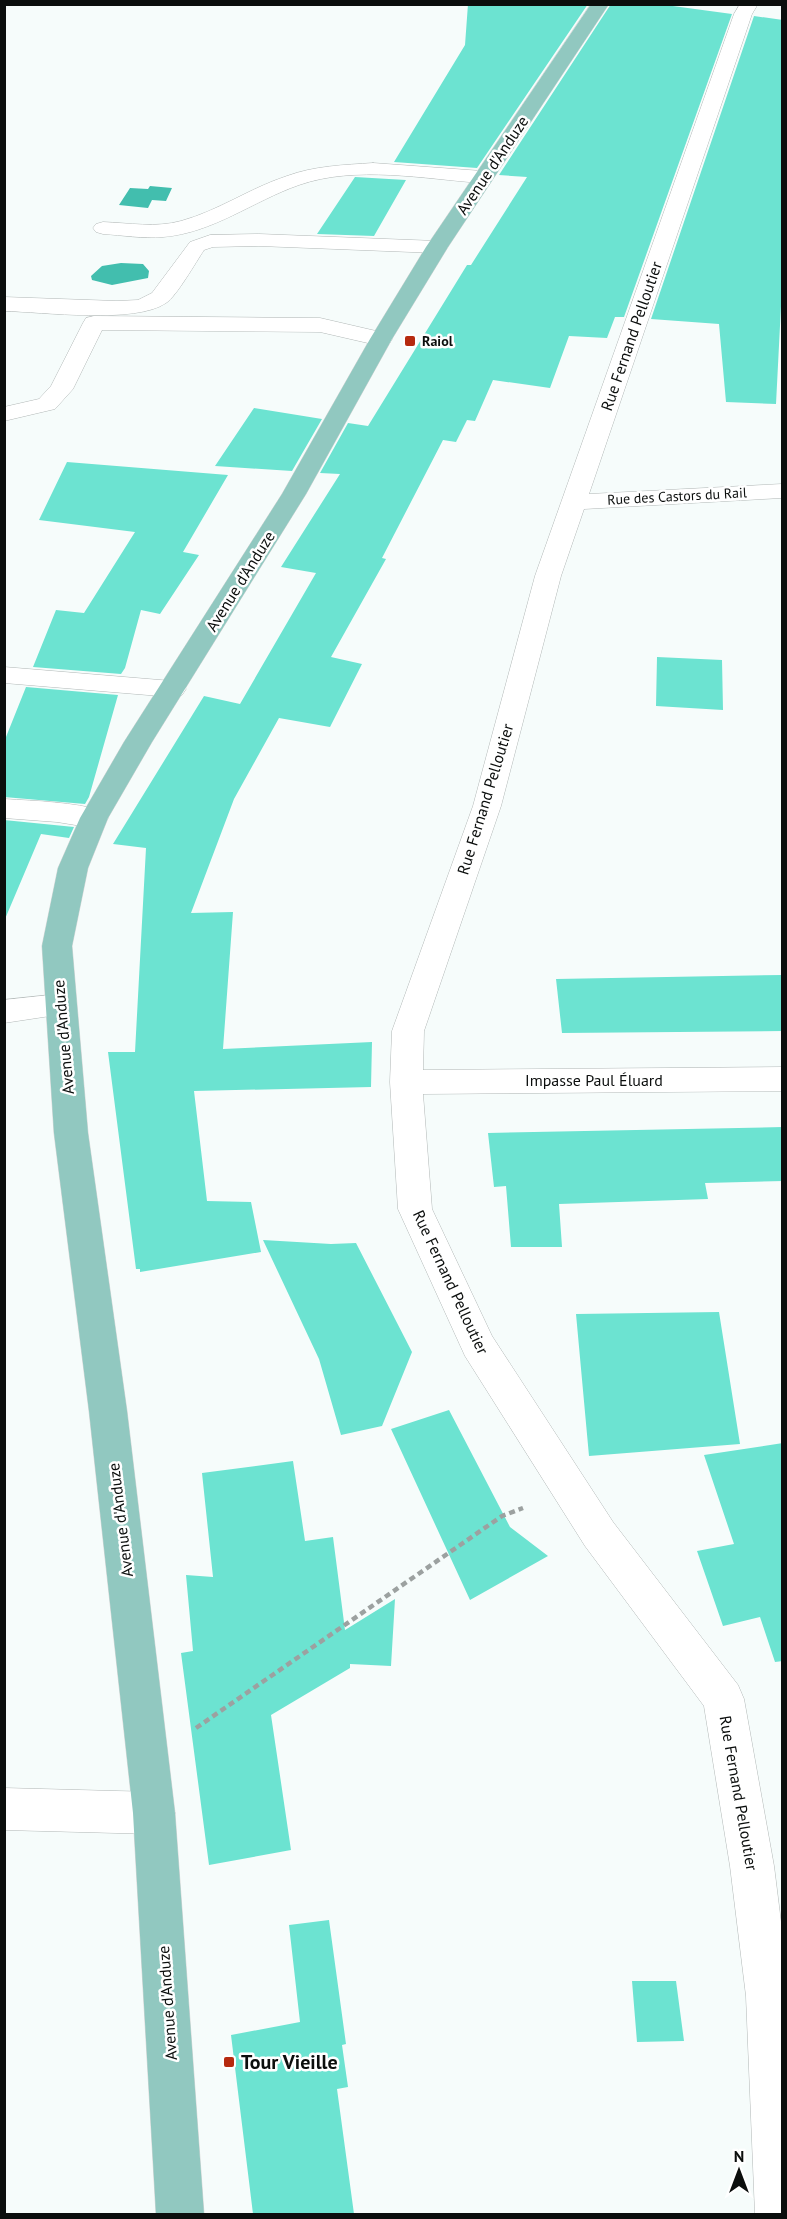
<svg xmlns="http://www.w3.org/2000/svg" width="787" height="2219" viewBox="0 0 787 2219" font-family="'PT Sans',sans-serif">
<style>
.water{fill:#42beae}
.building{fill:#6ce3d1}
.lines{fill:none;stroke-linecap:round;stroke-linejoin:round}
.minor-casing{stroke:#b2b8b7;stroke-width:1}
.major-casing{stroke:#d8d8d8;stroke-width:1}
.path{stroke:#9ca1a0;stroke-width:4.5;stroke-dasharray:6 4;stroke-linecap:butt}
.minor{fill:#fff;fill-rule:evenodd}
.major{fill:#91c8c0;fill-rule:evenodd}
.poi-dot{fill:#b62a0f;stroke:#fff;stroke-width:2}
.labels{text-anchor:middle;dominant-baseline:central;stroke-width:5;stroke-linejoin:round;paint-order:stroke}
.far-poi-label{font-size:14px;font-weight:bold;fill:#0b0e0d;stroke:#fff;text-anchor:start}
.far-street-label{font-size:14px;fill:#0b0e0d;stroke:#fff}
.street-label{font-size:16px;fill:#0b0e0d;stroke:#fff}
.near-poi-label{font-size:20px;font-weight:bold;fill:#0b0e0d;stroke:#fff;text-anchor:start}
</style>
<rect width="100%" height="100%" fill="#f6fcfb"/>
<!-- water -->
<path class="water" d="M150 186 172 188 166 201 152 200 148 208 119 205 130 188 148 189Z
M121 263 143 264 149 271 148 278 112 285 92 280 91 276 102 266Z"/>
<!-- building -->
<path class="building" d="M468 4H588L477 168 394 162 465 45Z
M611 4H658L732 14 624 317H615L607 338 569 336 550 388 493 380 475 421 467 420 456 442 443 440 382 558 386 559 331 657 362 664 330 727 279 718 234 799 191 913 233 912 223 1049 372 1042 371 1087 194 1091 207 1201 251 1202 261 1252 140 1272V1269H136L108 1052H135L146 848 113 844 204 696 240 704 316 573 281 567 340 474 320 473 348 423 368 426 467 265H471L527 177 499 175Z
M754 16 783 20V267L776 404 726 402 719 324 651 319Z
M355 177 406 180 374 236 317 234Z
M254 408 322 419 292 471 215 466Z
M67 462 228 475 183 552 199 555 160 614 141 610 125 668 121 674 33 667 56 610 84 613 135 532 39 520Z
M657 657 722 660 723 710 656 706Z
M26 687 118 695 89 797 85 804 4 797V742Z
M4 820 74 827 69 838 41 834 5 919Z
M783 975V1031L562 1033 556 979Z
M783 1127V1181L705 1183 708 1199 559 1204 562 1247H511L506 1186 494 1187 488 1133Z
M263 1240 331 1244 356 1243 412 1352 382 1426 341 1435 319 1359Z
M719 1312 740 1444 589 1456 576 1314Z
M449 1410 510 1527 548 1556 470 1600 391 1429Z
M783 1443V1661L775 1662 760 1617 723 1626 697 1551 734 1544 704 1455Z
M293 1461 305 1541 333 1537 345 1630 395 1599 391 1666 350 1664V1668L271 1715 291 1850 209 1865 181 1653 193 1651 186 1575 213 1577 202 1473Z
M329 1920 346 2044 342 2045 348 2087 337 2089 354 2214H253L231 2035 300 2022 289 1925Z
M632 1981H676L684 2041 637 2042Z"/>
<g class="lines">
<!-- minor casing -->
<g class="minor-casing">
<path id="minor" d="M740 4H758L752 14 589 494 782 484V498L584 509 561 576 501 806 424 1031 423 1070 782 1067V1091L423 1094 432 1209 492 1336 613 1522 738 1685 744 1699 774 1866 782 1930V2214H755L746 1996 730 1866 704 1706 585 1546 465 1356 398 1209 390 1082 392 1031 473 806 535 576 734 14Z
M373 163 482 171 489 173 492 177 489 181 482 183C424 179 356 165 299 185 253 201 213 233 163 237 143 239 122 235 103 234L96 232 93 228 96 224 103 222C129 223 156 228 181 221 218 211 250 188 287 176 314 166 344 165 373 163Z
M259 234 437 241 444 243 448 247 444 251 437 253 259 246 213 247 204 250C196 262 176 297 166 303 136 324 43 312 4 311V297L117 301 138 300 152 293 190 242 210 235Z
M94 316 320 318 389 334 392 339 389 344 381 346 320 332 102 330 73 389 55 409 4 421V407L39 399 51 386 83 323 86 318Z
M4 667 172 681 182 683 186 689 182 695 172 697 4 683Z
M4 799C38 801 72 802 104 811L108 818 104 825 94 828 57 822 4 818Z
M59 994 70 997 75 1005 70 1013 4 1023V1000Z
M4 1788 154 1792 169 1798 175 1813 169 1828 154 1834 4 1830Z"/>
</g>
<!-- major casing -->
<g class="major-casing">
<path id="major" d="M591 4H609L448 247 392 339 306 494 152 742 108 818 88 868 72 946 88 1133 127 1411 175 1813 204 2214H156L133 1813 89 1411 54 1133 42 946 58 868 80 818 124 742 282 494 370 339 426 247Z"/>
</g>
<!-- path -->
<path class="path" d="M196 1728 502 1516 523 1508"/>
<!-- minor -->
<use href="#minor" class="minor"/>
<!-- major -->
<use href="#major" class="major"/>
</g>
<!-- markers -->
<g class="poi-dot">
<rect x="404" y="335" width="12" height="12" rx="3"/>
<rect x="223" y="2056" width="12" height="12" rx="3"/>
</g>
<g class="labels">
<!-- far-poi labels -->
<g class="far-poi-label">
<text x="422" y="341">Raiol</text>
</g>
<!-- far-street labels -->
<g class="far-street-label">
<text transform="translate(677 496) rotate(-3)">Rue des Castors du Rail</text>
</g>
<!-- street labels -->
<g class="street-label">
<text transform="translate(492 165) rotate(-56)">Avenue d'Anduze</text>
<text transform="translate(631 336) rotate(-71)">Rue Fernand Pelloutier</text>
<text transform="translate(240 581) rotate(-58)">Avenue d'Anduze</text>
<text transform="translate(485 799) rotate(-73)">Rue Fernand Pelloutier</text>
<text transform="translate(63 1037) rotate(-95)">Avenue d'Anduze</text>
<text x="594" y="1080">Impasse Paul Éluard</text>
<text transform="translate(451 1282) rotate(65)">Rue Fernand Pelloutier</text>
<text transform="translate(120 1520) rotate(-97)">Avenue d'Anduze</text>
<text transform="translate(739 1793) rotate(80)">Rue Fernand Pelloutier</text>
<text transform="translate(167 2003) rotate(-94)">Avenue d'Anduze</text>
</g>
<!-- near-poi labels -->
<g class="near-poi-label">
<text x="241" y="2062">Tour Vieille</text>
</g>
</g>
<!-- border -->
<rect width="787" height="2219" fill="none" stroke="#0b0e0d" stroke-width="12"/>
<!-- north arrow -->
<g transform="translate(739 2171)" stroke="#ffffff" stroke-width="4.5" paint-order="stroke">
<path d="M0-4.5L10 22L0 15L-10 22Z" fill="#0b0e0d"/>
<text y="-9" font-size="16" font-weight="bold" text-anchor="middle" fill="#0b0e0d">N</text>
</g>
</svg>
